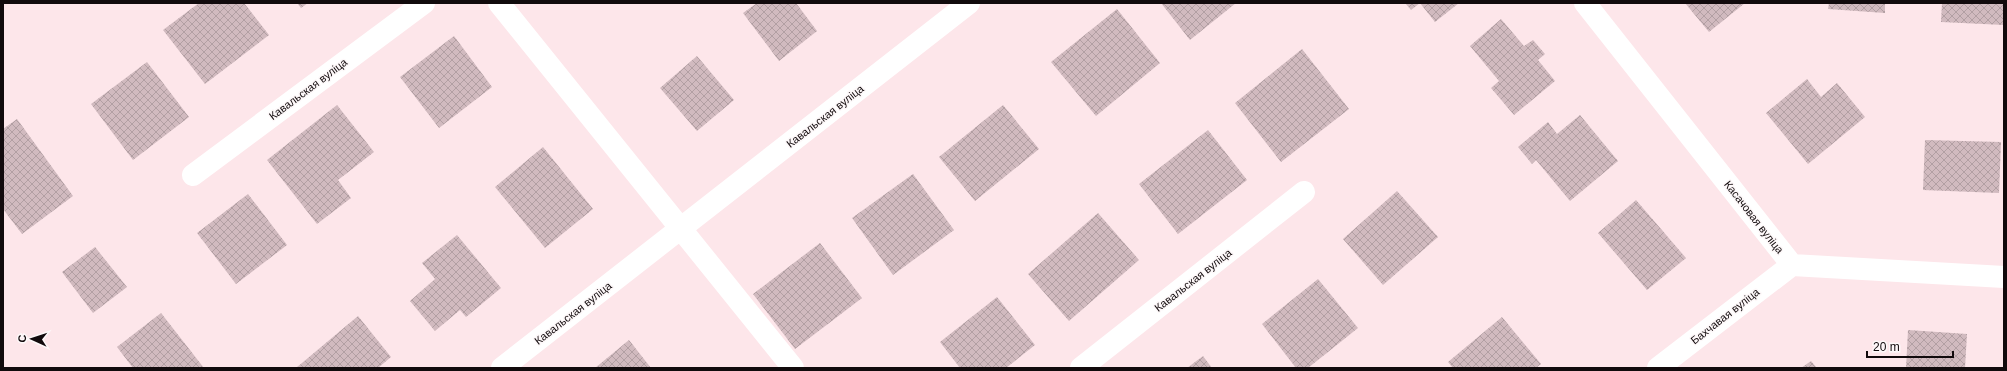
<svg xmlns="http://www.w3.org/2000/svg" width="2007" height="371" viewBox="0 0 2007 371" font-family="Helvetica,sans-serif">
<style>
.building{fill:url(#building-cross-hatch)}
.lines{fill:none;stroke-linecap:round;stroke-linejoin:round}
.street{stroke:#fff;stroke-width:22}
.labels{text-anchor:middle;dominant-baseline:central;stroke-width:3;stroke-linejoin:round;paint-order:stroke}
.street-label{font-size:11px;fill:#110a0c;stroke:#fdf8f9}
</style>
<defs>
<pattern id="building-cross-hatch" width="8" height="8" patternUnits="userSpaceOnUse"><rect width="8" height="8" fill="#d1babf"/><path d="M0 0l8 8M0 8l8-8" fill="none" stroke="#b29fa3"/></pattern>
</defs>
<rect width="100%" height="100%" fill="#fde6ea"/>
<!-- building -->
<path class="building" d="M199 3H244L269 35 205 84 163 30Z
M297 3H308L301 8Z
M757 3H796L817 31 779 61 743 13Z
M1161 3H1236L1190 40Z
M1405 3H1459L1435 22 1420 3 1411 10Z
M1685 3H1745L1709 32Z
M1829 3H1885V13L1828 9Z
M1942 3H2004V25L1941 22Z
M1117 9 1160 63 1096 116 1051 62Z
M1501 19 1524 46 1533 40 1545 54 1538 60 1555 81 1514 115 1491 88 1499 81 1470 46Z
M454 36 492 87 439 128 400 77Z
M1302 49 1349 109 1281 162 1235 103Z
M697 56 734 100 697 131 660 88Z
M147 62 189 117 133 160 91 104Z
M1807 79 1821 97 1837 83 1865 117 1808 164 1766 113Z
M337 105 374 152 338 180 351 198 317 224 267 160Z
M1003 105 1039 149 975 201 939 157Z
M1580 115 1618 161 1570 201 1536 160 1532 164 1518 147 1548 122 1557 134Z
M17 119 73 196 22 234 3 209V129Z
M1208 130 1247 180 1178 234 1139 184Z
M1925 140 2001 142 1999 193 1923 190Z
M543 147 593 209 545 248 495 187Z
M913 174 954 230 893 275 852 218Z
M1397 191 1438 237 1383 285 1343 239Z
M248 194 287 245 236 284 197 233Z
M1636 200 1686 258 1647 290 1598 233Z
M1098 213 1139 260 1069 321 1028 274Z
M457 235 501 288 466 317 460 310 435 331 410 301 435 279 422 263Z
M820 243 862 298 795 349 753 294Z
M95 247 127 287 93 313 62 272Z
M1318 279 1358 328 1308 368H1296L1262 324Z
M997 297 1035 345 1006 368H960L940 342Z
M161 313 204 368H133L117 347Z
M358 316 391 357 378 368H296Z
M1502 317 1541 364 1536 368H1453L1448 362Z
M1908 330 1967 334 1965 368H1906Z
M629 340 651 368H595Z
M1203 356 1212 368H1187Z
M1811 361 1817 368H1801Z"/>
<g class="lines">
<!-- street -->
<path class="street" d="M499 3 793 368
M1585 3 1792 265 2004 277
M193 175 424 3
M502 368 969 3
M1081 368 1304 192
M1658 368 1792 265"/>
</g>
<g class="labels">
<!-- street labels -->
<g class="street-label">
<text transform="translate(308 89) rotate(-37)">Кавальская вуліца</text>
<text transform="translate(825 116) rotate(-38)">Кавальская вуліца</text>
<text transform="translate(1754 217) rotate(52)">Касачовая вуліца</text>
<text transform="translate(1193 280) rotate(-38)">Кавальская вуліца</text>
<text transform="translate(573 313) rotate(-38)">Кавальская вуліца</text>
<text transform="translate(1725 316) rotate(-38)">Бахчавая вуліца</text>
</g>
</g>
<!-- border -->
<rect width="2007" height="371" fill="none" stroke="#110a0c" stroke-width="8"/>
<!-- north arrow -->
<g transform="translate(32 339) rotate(273)" stroke="#fdf8f9" stroke-width="3" paint-order="stroke">
<path d="M0-3L7 15L0 10L-7 15Z" fill="#110a0c"/>
<text y="-6" font-size="11" font-weight="bold" text-anchor="middle" fill="#110a0c">С</text>
</g>
<!-- scale -->
<path d="M1867 351v6h86v-6" fill="none" stroke="#110a0c" stroke-width="2"/>
<text x="1873" y="351" font-size="12" fill="#110a0c" stroke="#fdf8f9" stroke-width="3" paint-order="stroke">20 m</text>
</svg>
